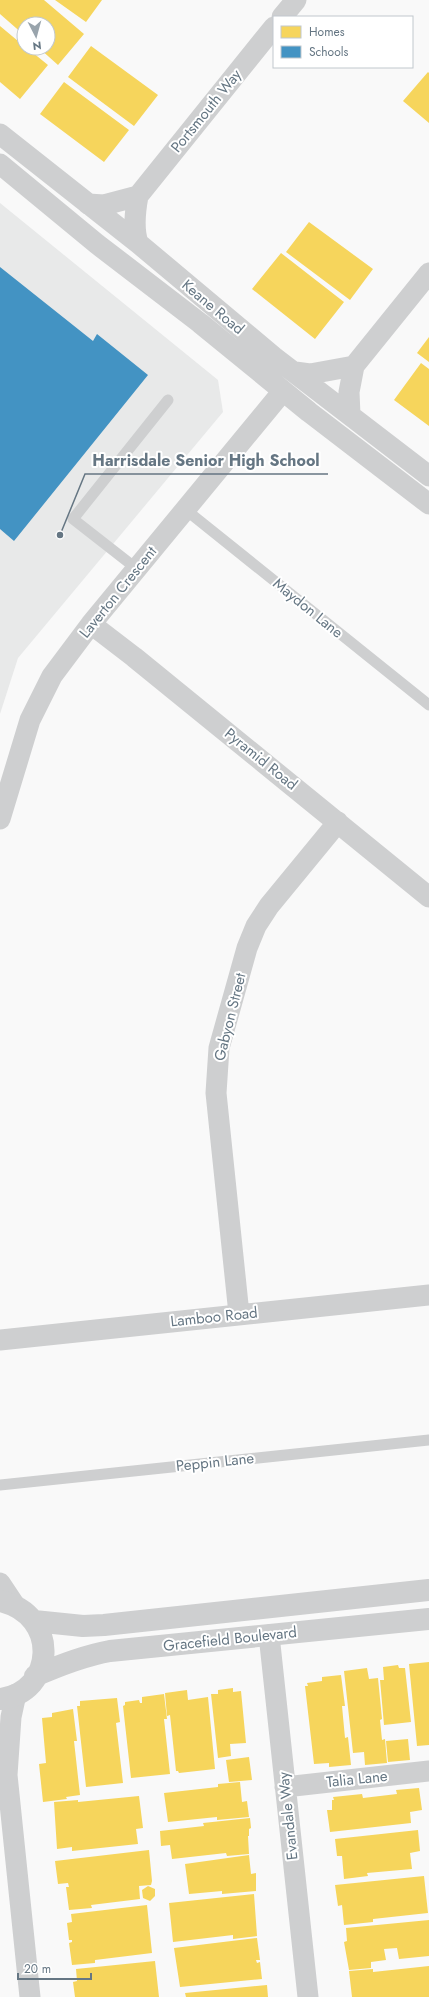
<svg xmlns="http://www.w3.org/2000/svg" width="429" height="1997" viewBox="0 0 429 1997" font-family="Jost,sans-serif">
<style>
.built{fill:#e8e9e9}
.homes{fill:#f6d55c}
.schools{fill:#4393c3}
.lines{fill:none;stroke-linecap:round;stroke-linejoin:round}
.service{stroke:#cecfd0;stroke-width:11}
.minor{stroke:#cecfd0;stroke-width:21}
.tertiary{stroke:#cecfd0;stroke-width:22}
.labels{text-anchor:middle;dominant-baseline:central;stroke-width:4;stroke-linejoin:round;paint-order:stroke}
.street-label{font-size:15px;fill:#657683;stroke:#fff}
.leader{fill:none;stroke:#657683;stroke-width:1.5}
.callout-dot{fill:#657683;stroke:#fff;stroke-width:1.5}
.callout-label{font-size:16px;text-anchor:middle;font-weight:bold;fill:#657683;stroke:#fff;stroke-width:4;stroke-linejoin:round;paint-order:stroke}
</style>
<rect width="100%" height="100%" fill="#f9f9f9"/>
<!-- built -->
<path class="built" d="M0 203 218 380 223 412 18 658 0 714Z"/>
<!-- homes -->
<path class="homes" d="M0 0H44L84 34 58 65 39 48H48V24H24V35L0 14Z
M55 0H102L86 22Z
M0 26 24 46V48H27L48 65 20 99 0 82Z
M91 46 158 95 134 126 68 77Z
M428 72 429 73V123L403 101Z
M64 82 129 130 104 162 40 114Z
M309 222 373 269 350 300 286 252Z
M281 253 344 302 315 339 252 289Z
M429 337V362L417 353Z
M421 363 429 369V426L394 400Z
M429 1662V1745L417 1746 409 1664Z
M398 1665 399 1668H405L411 1722 384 1725 380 1680H384L383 1667Z
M367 1668 369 1679 378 1678 382 1719 380 1720 382 1740 385 1739 387 1763 365 1765 364 1752 353 1753 344 1671Z
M341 1675 345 1706H342L345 1738 348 1737 351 1765 329 1767V1763L314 1764 305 1686H308L307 1683 322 1681V1677Z
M233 1688V1692L241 1691 246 1743 230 1744 231 1756 218 1758 211 1694H218V1690Z
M187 1690 188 1700 208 1697 215 1769 179 1773 178 1771H176L170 1715 167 1716 165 1693Z
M164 1694 167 1719H164L170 1774 131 1778 123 1706 125 1705V1702L139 1700 140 1703H142V1697Z
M117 1698 120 1722 116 1723 123 1783 86 1787 77 1706H80V1701Z
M73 1709 77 1741H74L80 1795 66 1797 67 1799 43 1802 39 1764 46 1763 42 1718 52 1717V1713Z
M408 1739 410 1760 388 1762 386 1741Z
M249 1757 252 1780 229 1782 226 1760Z
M240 1782 242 1802 247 1801 249 1817 217 1820V1817L168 1822 164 1793 218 1787V1784Z
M419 1788 422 1810 410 1812 411 1823 330 1832 327 1810H332V1800H334L333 1797 362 1794 363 1798 397 1794 396 1790Z
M139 1796 143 1828 136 1829 138 1844 72 1851V1847L57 1849 54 1802 78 1800V1802Z
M250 1818 251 1828 249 1829V1836H248L249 1854 227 1856 226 1853 172 1859 170 1845 161 1846 160 1831 204 1826 203 1823Z
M418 1830 420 1851 410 1853 412 1869 367 1873 368 1876 344 1879 342 1856H337L335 1839Z
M149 1850 152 1881 151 1885 139 1886 140 1899 91 1905 92 1908 69 1910 66 1887H69L68 1883 58 1884 55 1861Z
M249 1855 251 1874 256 1873V1891L222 1894V1891L189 1894 185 1864Z
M424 1876 428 1913 373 1919V1922L344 1925 342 1905 338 1906 335 1885Z
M148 1886 155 1889V1896L150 1901 143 1898 142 1890Z
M254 1894 257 1936 233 1939V1935L173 1942 169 1903Z
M147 1905 152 1953 95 1960V1963L72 1965 69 1943 72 1942V1940H69L67 1923 72 1922 71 1914Z
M429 1920V1956L399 1959 397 1948 384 1949 386 1960 371 1962V1968L349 1970 344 1942 347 1941 346 1928Z
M257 1938 260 1960H256L257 1963 260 1962 262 1979 180 1987 174 1948Z
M155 1961 159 1997H75L73 1982 77 1981 76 1969Z
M429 1966V1997H352L349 1971 373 1969V1972Z
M267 1985 268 1997H186L185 1993Z"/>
<!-- schools -->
<path class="schools" d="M0 267 93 341 97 334 148 375 14 541 0 529Z"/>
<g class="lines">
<!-- service -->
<path class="service" d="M186 510 429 705
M137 569 73 519 168 400
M0 1485 429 1440"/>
<!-- minor -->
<path class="minor" d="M282 17 296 0
M0 134 138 243 274 357 429 476
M0 164 97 244 200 323 309 412 429 504
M88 204 104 205 138 196
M138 243C133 228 135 212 138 196L274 27
M354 366 429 273
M295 372 310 374 354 366 349 392 350 415
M91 624 134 657 429 897
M0 819 30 720 52 676 91 624 283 391
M239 1314 216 1093 219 1048 247 948 256 926 269 906 338 822
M0 1340 429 1295
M0 1583 14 1604
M269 1635 308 1997
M16 1694 11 1717 7 1775 30 1997
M285 1787 429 1771"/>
<!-- tertiary -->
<path class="tertiary" d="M0 1601C61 1615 55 1693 0 1699
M34 1621 83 1626 104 1625 429 1590
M35 1676C60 1665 83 1656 110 1651L429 1619"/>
</g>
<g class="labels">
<!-- street labels -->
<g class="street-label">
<text transform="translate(206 111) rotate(-51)">Portsmouth Way</text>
<text transform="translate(213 307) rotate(40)">Keane Road</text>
<text transform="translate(118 592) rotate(-51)">Laverton Crescent</text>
<text transform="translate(308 608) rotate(39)">Maydon Lane</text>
<text transform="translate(261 759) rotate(39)">Pyramid Road</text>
<text transform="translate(230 1017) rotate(-76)">Gabyon Street</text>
<text transform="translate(214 1317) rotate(-6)">Lamboo Road</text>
<text transform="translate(215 1462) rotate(-6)">Peppin Lane</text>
<text transform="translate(230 1639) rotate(-6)">Gracefield Boulevard</text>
<text transform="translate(357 1779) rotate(-6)">Talia Lane</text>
<text transform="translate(288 1816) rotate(-96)">Evandale Way</text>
</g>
</g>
<!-- callouts -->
<path class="leader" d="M60 535L85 474H328"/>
<circle class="callout-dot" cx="60" cy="535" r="4"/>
<g class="callout-label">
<text x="206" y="466">Harrisdale Senior High School</text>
</g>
<!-- legend -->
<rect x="273" y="16" width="140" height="52" fill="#ffffff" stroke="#c1c8cd"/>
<rect x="281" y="26" width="20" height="12" fill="#f6d55c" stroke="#c1c8cd"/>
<text x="309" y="36" font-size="12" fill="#657683">Homes</text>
<rect x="281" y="46" width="20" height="12" fill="#4393c3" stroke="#c1c8cd"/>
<text x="309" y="56" font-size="12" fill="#657683">Schools</text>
<!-- north arrow -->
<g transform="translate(36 36) rotate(174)"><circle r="19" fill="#ffffff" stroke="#c1c8cd"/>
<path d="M0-3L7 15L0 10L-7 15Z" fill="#99a4ac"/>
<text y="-6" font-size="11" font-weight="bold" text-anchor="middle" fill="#657683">N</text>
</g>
<!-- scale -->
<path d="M18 1973v6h73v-6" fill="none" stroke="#657683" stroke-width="2"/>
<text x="24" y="1973" font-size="12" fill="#657683" stroke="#ffffff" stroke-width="3" paint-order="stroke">20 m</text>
</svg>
